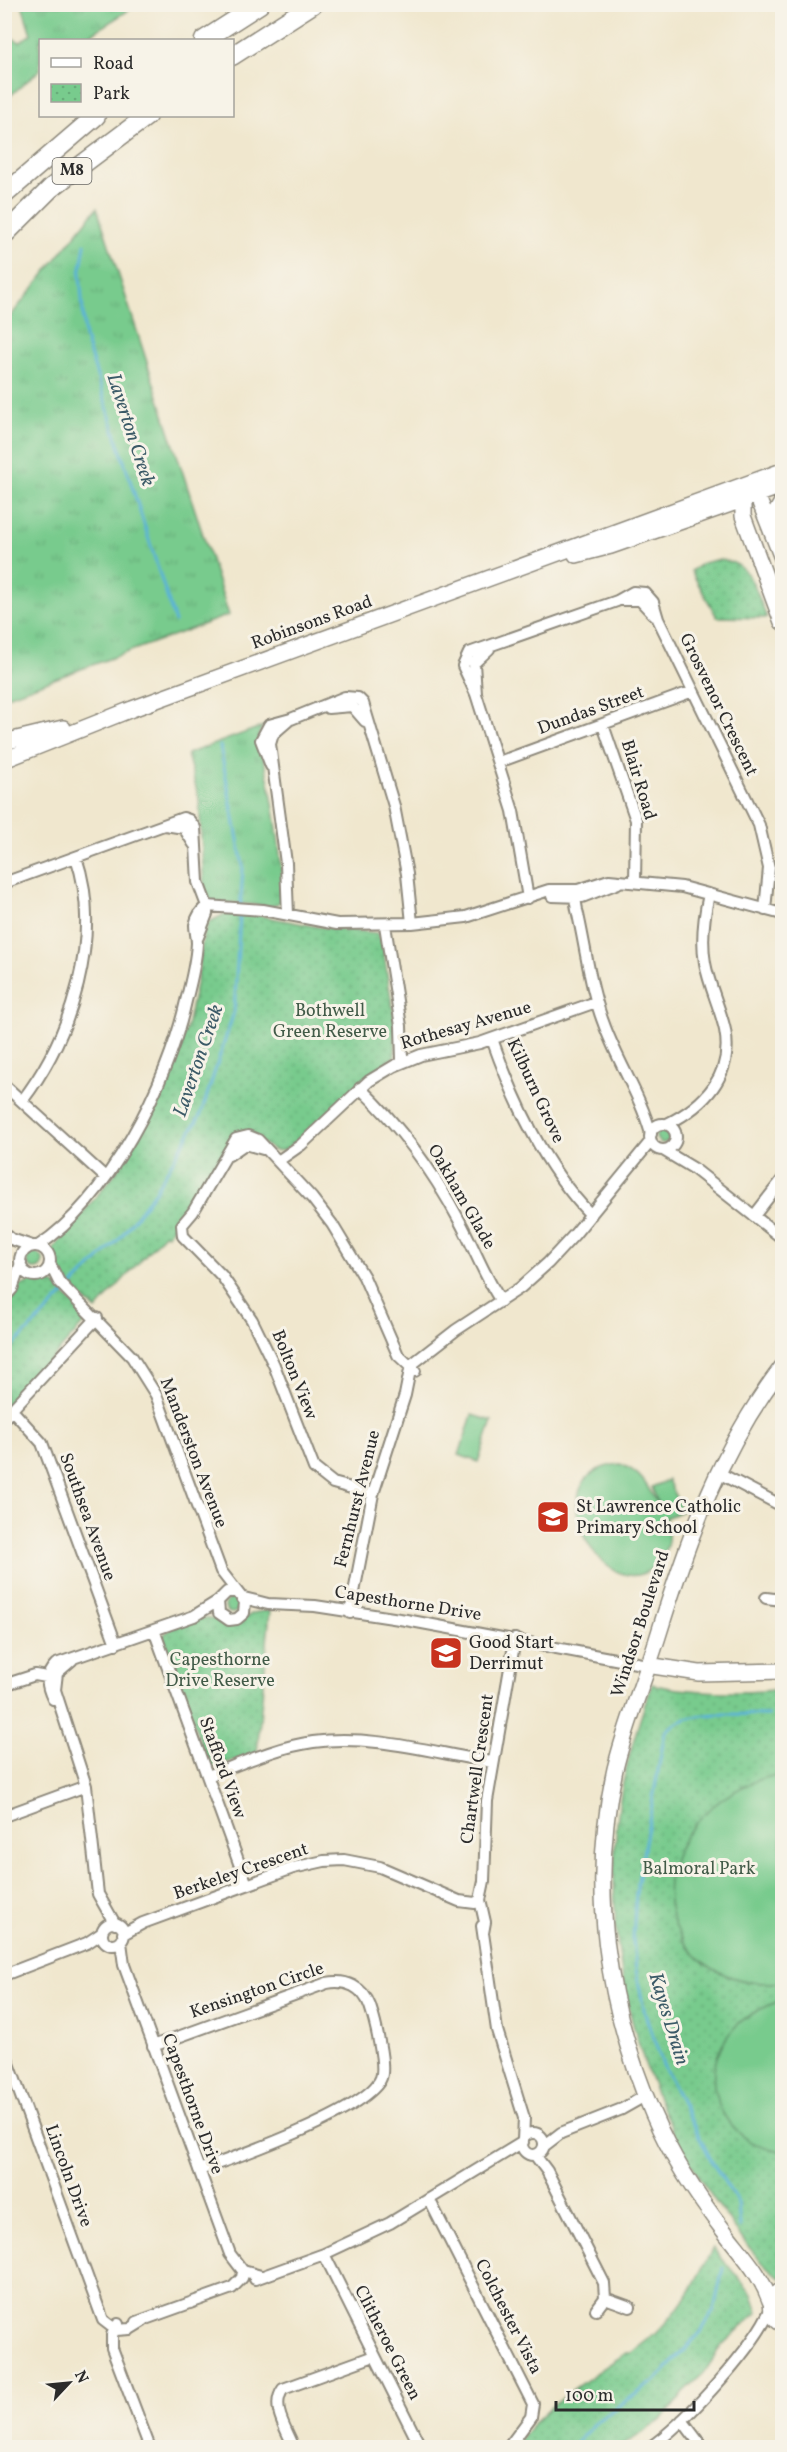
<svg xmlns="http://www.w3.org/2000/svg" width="787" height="2452" viewBox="0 0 787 2452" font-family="Vollkorn,serif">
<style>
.grass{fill:url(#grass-tufts);stroke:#527b5c;stroke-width:1.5}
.park{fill:url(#park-dots);stroke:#527b5c;stroke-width:1.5}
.garden{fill:#78cb8d;stroke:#527b5c;stroke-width:1.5}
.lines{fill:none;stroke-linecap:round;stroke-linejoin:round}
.stream{stroke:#5ab2d7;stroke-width:3}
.street-casing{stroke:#8e897c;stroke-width:14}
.secondary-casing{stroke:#8e897c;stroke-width:18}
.highway-casing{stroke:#8e897c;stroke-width:21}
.street{stroke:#fff;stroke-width:10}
.secondary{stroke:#fff;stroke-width:15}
.highway{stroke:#fff;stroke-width:18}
.labels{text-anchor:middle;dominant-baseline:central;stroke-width:6;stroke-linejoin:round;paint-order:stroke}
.shield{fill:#f7f3e8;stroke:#686764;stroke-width:1.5}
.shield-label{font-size:16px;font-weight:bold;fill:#2b2b2b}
.street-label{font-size:18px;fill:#2b2b2b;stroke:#f7f3e8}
.park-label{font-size:18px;fill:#425b48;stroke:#f7f3e8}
.poi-label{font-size:18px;fill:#2b2b2b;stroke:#f7f3e8;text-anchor:start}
.water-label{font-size:20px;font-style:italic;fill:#3b5a67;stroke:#f7f3e8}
</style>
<defs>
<pattern id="grass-tufts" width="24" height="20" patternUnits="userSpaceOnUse" patternTransform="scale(1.5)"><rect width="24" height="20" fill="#78cb8d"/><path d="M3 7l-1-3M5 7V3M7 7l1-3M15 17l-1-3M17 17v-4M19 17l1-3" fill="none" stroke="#68ae7a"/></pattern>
<pattern id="park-dots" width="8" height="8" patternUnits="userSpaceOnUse" patternTransform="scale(1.5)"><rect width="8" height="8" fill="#78cb8d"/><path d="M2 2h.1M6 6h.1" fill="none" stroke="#68ae7a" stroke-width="1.8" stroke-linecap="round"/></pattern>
</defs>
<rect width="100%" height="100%" fill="#f7f3e8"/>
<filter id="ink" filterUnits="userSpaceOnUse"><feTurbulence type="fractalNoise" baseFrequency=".0167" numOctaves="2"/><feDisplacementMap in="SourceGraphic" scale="12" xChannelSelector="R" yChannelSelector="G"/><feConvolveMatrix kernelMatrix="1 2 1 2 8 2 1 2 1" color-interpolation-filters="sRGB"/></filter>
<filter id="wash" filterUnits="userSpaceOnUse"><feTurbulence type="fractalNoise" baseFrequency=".008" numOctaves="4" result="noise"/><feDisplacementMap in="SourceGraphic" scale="24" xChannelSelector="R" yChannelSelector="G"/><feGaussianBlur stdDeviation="1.35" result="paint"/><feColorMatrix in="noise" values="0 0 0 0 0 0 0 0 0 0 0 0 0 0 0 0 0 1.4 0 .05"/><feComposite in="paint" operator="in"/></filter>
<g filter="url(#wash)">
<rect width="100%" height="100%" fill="#f0e7ce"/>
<!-- grass -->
<path class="grass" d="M22 5H137L82 40H40V70L5 100V35L20 42 31 34Z
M97 208 229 615 5 697V323Z
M263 726 258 736C273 791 281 843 283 900L273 906 214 902 209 898 204 888 199 799 187 754Z"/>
<!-- park -->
<path class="park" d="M716 560C752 559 755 591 767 618L717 617 691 571 703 563Z
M225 914H251L319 927 377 933 382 942 396 1029 395 1056 363 1079 304 1136 284 1150 275 1151 244 1132 236 1134 179 1221 167 1235 164 1234 96 1310C80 1294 49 1274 54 1248L114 1175 156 1106 187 1027 198 975 203 936 209 922Z
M38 1278 54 1284 85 1315V1322L5 1411V1304L21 1286Z
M270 1610 257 1753 213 1767 208 1765 163 1636C171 1625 201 1616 215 1619 222 1621 226 1625 234 1625L253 1613Z
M652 1684C679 1692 754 1695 782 1688V2277L780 2278C753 2258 733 2226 713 2198 634 2085 601 1943 619 1806 625 1764 638 1724 652 1684Z
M713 2248 752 2294 758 2312 722 2345 704 2373 684 2392 668 2413 657 2423 621 2447 513 2448C542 2407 586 2380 626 2353H631L655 2334 672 2316 689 2293Z"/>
<!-- garden -->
<path class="garden" d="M656 1136a7 7 0 1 1 14 0a7 7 0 1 1-14 0Z
M27 1261a8 8 0 1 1 16 0a8 8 0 1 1-16 0Z
M472 1415 492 1421 478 1462 459 1455Z
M620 1464C642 1472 648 1487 659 1507L652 1487 668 1480 682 1511 665 1518C670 1534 670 1548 659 1561 609 1621 526 1473 620 1464Z
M225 1606a7 7 0 1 1 14 0a7 7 0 1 1-14 0Z
M782 1774V1982C758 1985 734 1981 712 1968 694 1957 680 1940 673 1919 650 1849 718 1784 782 1774Z
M782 2000V2152C721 2144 690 2075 735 2027 747 2014 766 2006 782 2000Z"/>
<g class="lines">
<!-- stream -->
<path class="stream" d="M85 244 80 274 85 338 175 622
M70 1288 120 1238 155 1191 201 1114 234 1012 243 866 220 746
M4 1355 65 1293
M740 2228 738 2203 712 2162 663 2065 645 2014 636 1970 633 1939 636 1893 665 1732C690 1707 736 1715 769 1715
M571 2448 597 2421 655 2381 701 2332 714 2310 723 2268"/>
</g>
</g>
<g filter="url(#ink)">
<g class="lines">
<!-- street casing -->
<g class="street-casing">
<path id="street" d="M621 600H640L655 616
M489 649 474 663 476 694 513 811 528 898
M476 694 463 666 469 653 617 601 633 592 645 593 653 602 658 619 759 825 769 868 765 910
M328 708 352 706 365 721
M603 725 636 820 635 882
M499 762 693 691
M271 766 261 740 269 725 291 719 345 697 358 698 363 703 394 806 407 874 412 923
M165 825 184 828 194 844
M4 883 183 818 189 820 195 828 198 882 207 906V914L198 937
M578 890 575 898 577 910C586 949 590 989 605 1027 619 1064 641 1097 651 1134
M552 896 582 897 618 883
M288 915 286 863 270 744 273 734 288 721
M385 925 401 1026 402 1061
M492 1039C514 1101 544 1167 591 1215
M4 1085 104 1176
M360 1088C400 1126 433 1171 459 1220 474 1247 484 1276 501 1301
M22 1101C72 1036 103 936 76 857
M667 1124C704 1106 734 1075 725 1030 720 1007 709 986 705 963 701 940 704 916 709 894
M650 1137a13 13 0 1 1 26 0a13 13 0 1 1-26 0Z
M663 1150 693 1168 782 1238
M229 1155 245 1144 263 1149
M278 1161 301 1145 369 1081 394 1066 421 1055 480 1043 596 1002
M754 1216 782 1180
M4 1233 11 1239 32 1246
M38 1246C109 1199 168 1083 186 1001 191 982 196 962 197 943 197 937 195 931 195 925 197 916 200 911 207 906L263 910 337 924 412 923 466 917 549 890H578L609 880 682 887 782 914
M20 1261a15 15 0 1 1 30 0a15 15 0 1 1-30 0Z
M50 1264 59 1282 132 1357 156 1395 221 1571 245 1602 244 1613 237 1619 229 1620 219 1613 218 1601 227 1592H236
M4 1298 12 1289 21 1263
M12 1410 42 1443 116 1644
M4 1418 97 1318
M717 1472 782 1506
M373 1494 333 1483 314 1468 274 1365 252 1320 222 1276 183 1236 182 1225 193 1212 236 1139 248 1136 258 1140 312 1198 332 1224 364 1277 398 1355 415 1371
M244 1598 268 1604 315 1606 406 1620 647 1665
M766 1598 782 1600
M350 1613 373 1494 405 1395 411 1365 456 1330 520 1288 548 1263 574 1235 651 1141
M154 1630 247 1885
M72 1660 57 1673 55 1690 86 1786 98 1894 115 1924
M4 1685 35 1675 52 1678
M53 1699C46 1685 45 1675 56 1664L194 1616 218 1601
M208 1776C242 1763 277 1747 313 1742 373 1734 434 1753 492 1762
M4 1816 86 1786
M102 1934a11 11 0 1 1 22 0a11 11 0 1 1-22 0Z
M482 1926 497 2030 524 2118 523 2140
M483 1933 485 1922 480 1900 484 1881 487 1801 515 1639
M123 1934 143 1923 293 1868 324 1861 344 1860 380 1867 459 1901 475 1903 480 1900
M121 1942 124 1965 230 2254 243 2271 261 2276
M4 1975 87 1943 102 1933
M153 2046 327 1983C346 1979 363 1987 370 2006 375 2021 386 2065 381 2078 368 2111 234 2158 199 2170
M4 2050 103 2320 116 2330 130 2329 143 2321
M522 2144a11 11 0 1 1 22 0a11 11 0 1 1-22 0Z
M544 2146 561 2133 622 2109 645 2096
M535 2155 547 2171 604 2283 605 2298 596 2310
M429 2199 533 2404 531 2417 508 2448
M324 2254 421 2448
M255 2279 324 2254 390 2223 523 2142
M605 2298 630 2307
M137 2322 232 2288 242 2278 243 2271
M118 2324 112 2335V2348L150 2448
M682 2420 703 2448
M294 2448C287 2429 270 2407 283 2389L374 2356
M649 2448C684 2424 755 2347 771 2308"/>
</g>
<!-- secondary casing -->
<g class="secondary-casing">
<path id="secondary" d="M751 490 757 495 782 558
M743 491V516L782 622
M770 523 782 502
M576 555 611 546 782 486
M4 742 63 728
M4 760 132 709 782 471
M647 1665 699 1673 782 1671
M782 2290C768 2298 768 2315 782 2324
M771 2303C760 2272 743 2256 724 2231 696 2195 671 2156 653 2114 606 2005 589 1886 615 1769 626 1723 645 1679 659 1633 689 1536 720 1449 782 1367"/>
</g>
<!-- highway casing -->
<g class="highway-casing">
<path id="highway" d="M204 40 260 4
M232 56 313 4
M4 195 96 116
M4 235 51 188 147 116"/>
</g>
<!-- street -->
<use href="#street" class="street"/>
<!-- secondary -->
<use href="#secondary" class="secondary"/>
<!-- highway -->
<use href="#highway" class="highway"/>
</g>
</g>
<!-- icons -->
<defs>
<g id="school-square" transform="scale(1.725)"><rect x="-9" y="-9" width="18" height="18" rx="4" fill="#c8321e" stroke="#f7f3e8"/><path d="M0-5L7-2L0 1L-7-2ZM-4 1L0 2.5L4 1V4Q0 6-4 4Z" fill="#fff"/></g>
</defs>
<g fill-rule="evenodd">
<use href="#school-square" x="553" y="1517"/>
<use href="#school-square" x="446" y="1653"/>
</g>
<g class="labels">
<!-- shield labels -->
<rect class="shield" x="52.5" y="158" width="39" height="26" rx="4.5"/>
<g class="shield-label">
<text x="72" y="171">M8</text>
</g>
<!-- street labels -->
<g class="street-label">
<text transform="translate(312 623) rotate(-20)">Robinsons Road</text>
<text transform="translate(718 705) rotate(64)">Grosvenor Crescent</text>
<text transform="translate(591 711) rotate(-20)">Dundas Street</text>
<text transform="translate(638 780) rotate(73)">Blair Road</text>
<text transform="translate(466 1026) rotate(-16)">Rothesay Avenue</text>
<text transform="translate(535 1091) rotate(65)">Kilburn Grove</text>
<text transform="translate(461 1197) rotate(60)">Oakham Glade</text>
<text transform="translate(294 1375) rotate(68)">Bolton View</text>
<text transform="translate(193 1453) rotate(69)">Manderston Avenue</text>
<text transform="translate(358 1499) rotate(-76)">Fernhurst Avenue</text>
<text transform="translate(87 1517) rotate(70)">Southsea Avenue</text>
<text transform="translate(408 1604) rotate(9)">Capesthorne Drive</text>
<text transform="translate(641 1624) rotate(-72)">Windsor Boulevard</text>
<text transform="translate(222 1768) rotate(70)">Stafford View</text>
<text transform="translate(478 1769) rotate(-82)">Chartwell Crescent</text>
<text transform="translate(241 1872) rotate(-19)">Berkeley Crescent</text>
<text transform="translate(257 1991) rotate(-19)">Kensington Circle</text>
<text transform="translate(192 2104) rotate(70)">Capesthorne Drive</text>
<text transform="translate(68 2176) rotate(70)">Lincoln Drive</text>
<text transform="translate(508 2317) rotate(63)">Colchester Vista</text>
<text transform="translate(387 2343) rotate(63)">Clitheroe Green</text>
</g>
<!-- park labels -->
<g class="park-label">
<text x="330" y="1011">Bothwell<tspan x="330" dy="21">Green Reserve</tspan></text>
<text x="220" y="1660">Capesthorne<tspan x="220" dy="21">Drive Reserve</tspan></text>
<text x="699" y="1869">Balmoral Park</text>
</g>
<!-- poi labels -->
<g class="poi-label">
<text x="576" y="1507">St Lawrence Catholic<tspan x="576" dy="21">Primary School</tspan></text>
<text x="469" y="1643">Good Start<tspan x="469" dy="21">Derrimut</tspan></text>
</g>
<!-- water labels -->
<g class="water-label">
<text transform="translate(130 430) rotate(72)">Laverton Creek</text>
<text transform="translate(199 1061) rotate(-71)">Laverton Creek</text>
<text transform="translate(668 2019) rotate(73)">Kayes Drain</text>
</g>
</g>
<!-- margin -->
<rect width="787" height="2452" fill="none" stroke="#f7f3e8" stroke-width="24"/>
<!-- legend -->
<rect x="39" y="39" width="195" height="78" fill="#f7f3e8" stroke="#a5a39c" stroke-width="1.5"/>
<rect x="51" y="58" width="30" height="9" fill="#ffffff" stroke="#a5a39c" stroke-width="1.5"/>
<text x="93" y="69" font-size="18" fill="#2b2b2b">Road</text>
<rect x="51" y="84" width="30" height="18" fill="url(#park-dots)" stroke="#a5a39c" stroke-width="1.5"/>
<text x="93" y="99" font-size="18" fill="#2b2b2b">Park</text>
<!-- north arrow -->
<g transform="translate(69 2383) rotate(64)" stroke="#f7f3e8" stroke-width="4.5" paint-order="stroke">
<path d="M0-4.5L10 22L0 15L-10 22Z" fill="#2b2b2b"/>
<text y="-9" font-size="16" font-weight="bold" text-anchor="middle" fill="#2b2b2b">N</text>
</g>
<!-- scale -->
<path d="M556 2401v9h138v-9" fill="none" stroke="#2b2b2b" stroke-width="3"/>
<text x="565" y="2401" font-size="18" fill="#2b2b2b" stroke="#f7f3e8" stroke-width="4.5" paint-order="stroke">100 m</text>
</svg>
